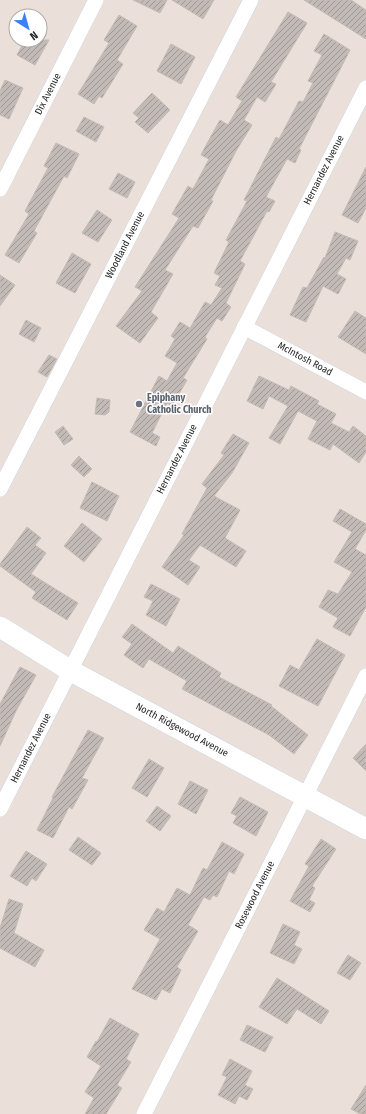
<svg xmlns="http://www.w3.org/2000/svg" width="366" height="1114" viewBox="0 0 366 1114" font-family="'Fira Sans Condensed',sans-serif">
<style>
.building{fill:url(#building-hatch);stroke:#c5bbb3}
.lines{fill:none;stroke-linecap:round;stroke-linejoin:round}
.street-casing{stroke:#ced5e1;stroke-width:16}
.secondary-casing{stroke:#ced5e1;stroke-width:22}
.street{stroke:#fff;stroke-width:15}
.secondary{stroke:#fff;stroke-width:21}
.worship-dot{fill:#6b7280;stroke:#fff;stroke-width:1.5}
.labels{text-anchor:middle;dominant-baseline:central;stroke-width:3;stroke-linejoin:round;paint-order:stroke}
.street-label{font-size:10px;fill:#272727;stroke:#fff}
.worship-label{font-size:10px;font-weight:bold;fill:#5b616d;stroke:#fff;text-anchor:start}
</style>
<defs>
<pattern id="building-hatch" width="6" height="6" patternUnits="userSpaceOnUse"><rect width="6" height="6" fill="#c2bab6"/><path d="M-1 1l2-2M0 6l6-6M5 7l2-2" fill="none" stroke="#9e9794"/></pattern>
</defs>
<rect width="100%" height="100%" fill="#eae0d9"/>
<!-- building -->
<path class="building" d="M133 0H167L160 13Z
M172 0H214L203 19Z
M304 0H351L366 10V39Z
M288 12 307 23 271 82 276 84 265 102 257 97 244 120 252 125 236 151 211 200 213 201 198 228 193 226 165 270 173 274 151 312 158 318 140 343 116 326 142 291 135 287 179 218 172 214 188 186 193 189 209 159 201 155 204 149 220 120 228 125 242 101 236 97Z
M119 15 137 26 117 60 123 64 102 98 99 96 94 104 78 94 109 43 104 40Z
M324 34 350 50 299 149 301 150 295 163 287 159 266 197 275 201 269 212 267 211 240 261 245 264 226 303 231 307 222 321 217 318 205 337 207 339 183 378 187 380 172 406 167 403 152 433 160 437 156 446 130 432 159 376 167 381 177 363 165 356 175 339 171 336 180 322 190 328 205 302 211 305 222 288 215 285 220 276 214 273 229 242 226 240 247 201 244 200 276 137 279 139 299 101 303 102 313 83 308 81 322 55 314 51Z
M25 40H49L35 65 17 55Z
M171 44 195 57 181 84 157 71Z
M5 80 23 88 9 119 0 115V91Z
M152 93 170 110 148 133 135 122 139 118 133 113Z
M84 117 104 127 96 142 76 131Z
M56 143 79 154 67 178 64 176 34 231 37 233 19 263 5 255 29 214 25 211 48 168 44 166Z
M366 167V208L358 223 342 215Z
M118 173 135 182 127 198 109 189Z
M97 210 112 220 98 242 82 233Z
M335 232 358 241 350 260 346 258 337 274 346 279 338 294 323 286 306 322 290 315 303 287 307 288 324 257 325 258Z
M72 253 91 264 75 293 56 283Z
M0 275 15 285 0 306Z
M355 311 366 318V354L338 337Z
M26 320 41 328 34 342 19 334Z
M49 355 57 359 47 377 38 372Z
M259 376 289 390 291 386 319 401 317 404 336 414 331 423 349 432 353 426 366 436V452L359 463 333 444 330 450 308 439 317 421 298 411 280 444 269 438 288 406 269 396 263 409 247 401Z
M97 398 110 400 109 412 105 415 95 414Z
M63 426 73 439 64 445 55 432Z
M233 434 249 443 232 473 214 496 240 510 225 538 246 551 236 567 200 545 189 560 200 567 188 585 162 567 184 535 182 534 207 488 202 484 224 455 221 453Z
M79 456 92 469 84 477 71 465Z
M92 482 119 496 107 521 80 508Z
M340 509 366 524V530L355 549 366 555V607L350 636 333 627 338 618 319 607 328 590 338 594 352 572 334 562 352 532 333 521Z
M82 523 102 539 84 562 64 546Z
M27 527 41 538 35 545 46 553 31 574 78 603 67 620 32 598 36 592 0 566V564Z
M151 584 180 599 166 626 146 615 153 601 144 597Z
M132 624 173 653 178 646 221 673 219 677 272 705 271 706 308 735 294 754 269 735 182 689 187 681 149 659 143 668 124 655 132 644 122 637Z
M317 639 345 655 318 706 279 686 290 665 299 670Z
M20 667 36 675 16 711 0 746V704Z
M88 730 104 738 82 778 88 780 72 809 69 807 53 838 37 830 53 798 52 797Z
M366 744V771L353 758Z
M149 759 164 768 147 797 132 788Z
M190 781 208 790 196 814 178 804Z
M240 797 268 812 256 836 233 823 237 816 231 813Z
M157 806 171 816 160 831 146 821Z
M78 837 101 853 92 865 69 850Z
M321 839 336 849 312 886 315 888 309 900 315 903 310 912 290 901 309 866 305 864Z
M222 842 244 854 234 874 229 871 217 897 213 895 210 900 204 897 188 925 198 931 177 967 181 970 170 993 162 989 156 1000 132 989 160 939 144 930 157 908 164 912 177 888 190 895 203 868 207 870Z
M26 851 47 864 36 881 32 878 27 886 10 876Z
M9 899 23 904 14 933 44 950 35 967 0 948V928Z
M283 924 300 932 294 945 302 949 294 964 270 953Z
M348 955 361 963 350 980 337 973Z
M277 978 329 1011 321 1024 297 1009 287 1024 259 1007Z
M110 1018 139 1034 126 1059 131 1062 117 1085 122 1088 106 1114H85L94 1098 85 1092 101 1066 87 1057 96 1041 97 1042Z
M247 1025 273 1037 265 1052 240 1040Z
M230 1059 252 1071 245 1085 253 1089 247 1100 239 1096 235 1104 218 1095 227 1077 222 1075Z
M366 1085V1114H360L351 1109Z"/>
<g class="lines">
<!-- street casing -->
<g class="street-casing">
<path id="street" d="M0 189 96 0
M244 327 366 392
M0 489 251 0
M0 809 366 88
M144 1114 366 676"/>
</g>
<!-- secondary casing -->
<g class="secondary-casing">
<path id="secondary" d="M0 627 71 671 366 829"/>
</g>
<!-- street -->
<use href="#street" class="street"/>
<!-- secondary -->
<use href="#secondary" class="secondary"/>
</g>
<!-- markers -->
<circle class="worship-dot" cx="139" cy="404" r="4"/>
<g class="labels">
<!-- street labels -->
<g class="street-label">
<text transform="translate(48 94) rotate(-63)">Dix Avenue</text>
<text transform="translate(324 170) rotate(-63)">Hernandez Avenue</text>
<text transform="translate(125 245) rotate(-63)">Woodland Avenue</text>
<text transform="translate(305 359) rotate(28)">McIntosh Road</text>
<text transform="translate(177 459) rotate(-63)">Hernandez Avenue</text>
<text transform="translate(182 730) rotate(28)">North Ridgewood Avenue</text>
<text transform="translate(31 748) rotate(-63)">Hernandez Avenue</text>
<text transform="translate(255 895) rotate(-63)">Rosewood Avenue</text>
</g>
<!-- worship labels -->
<g class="worship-label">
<text x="147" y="398">Epiphany<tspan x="147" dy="12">Catholic Church</tspan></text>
</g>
</g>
<!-- north arrow -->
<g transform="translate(28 28) rotate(143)"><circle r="19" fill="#ffffff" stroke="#a9a9a9"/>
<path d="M0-3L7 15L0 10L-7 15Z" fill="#3a80f6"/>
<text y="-6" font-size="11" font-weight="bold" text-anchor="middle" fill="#272727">N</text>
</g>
</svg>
